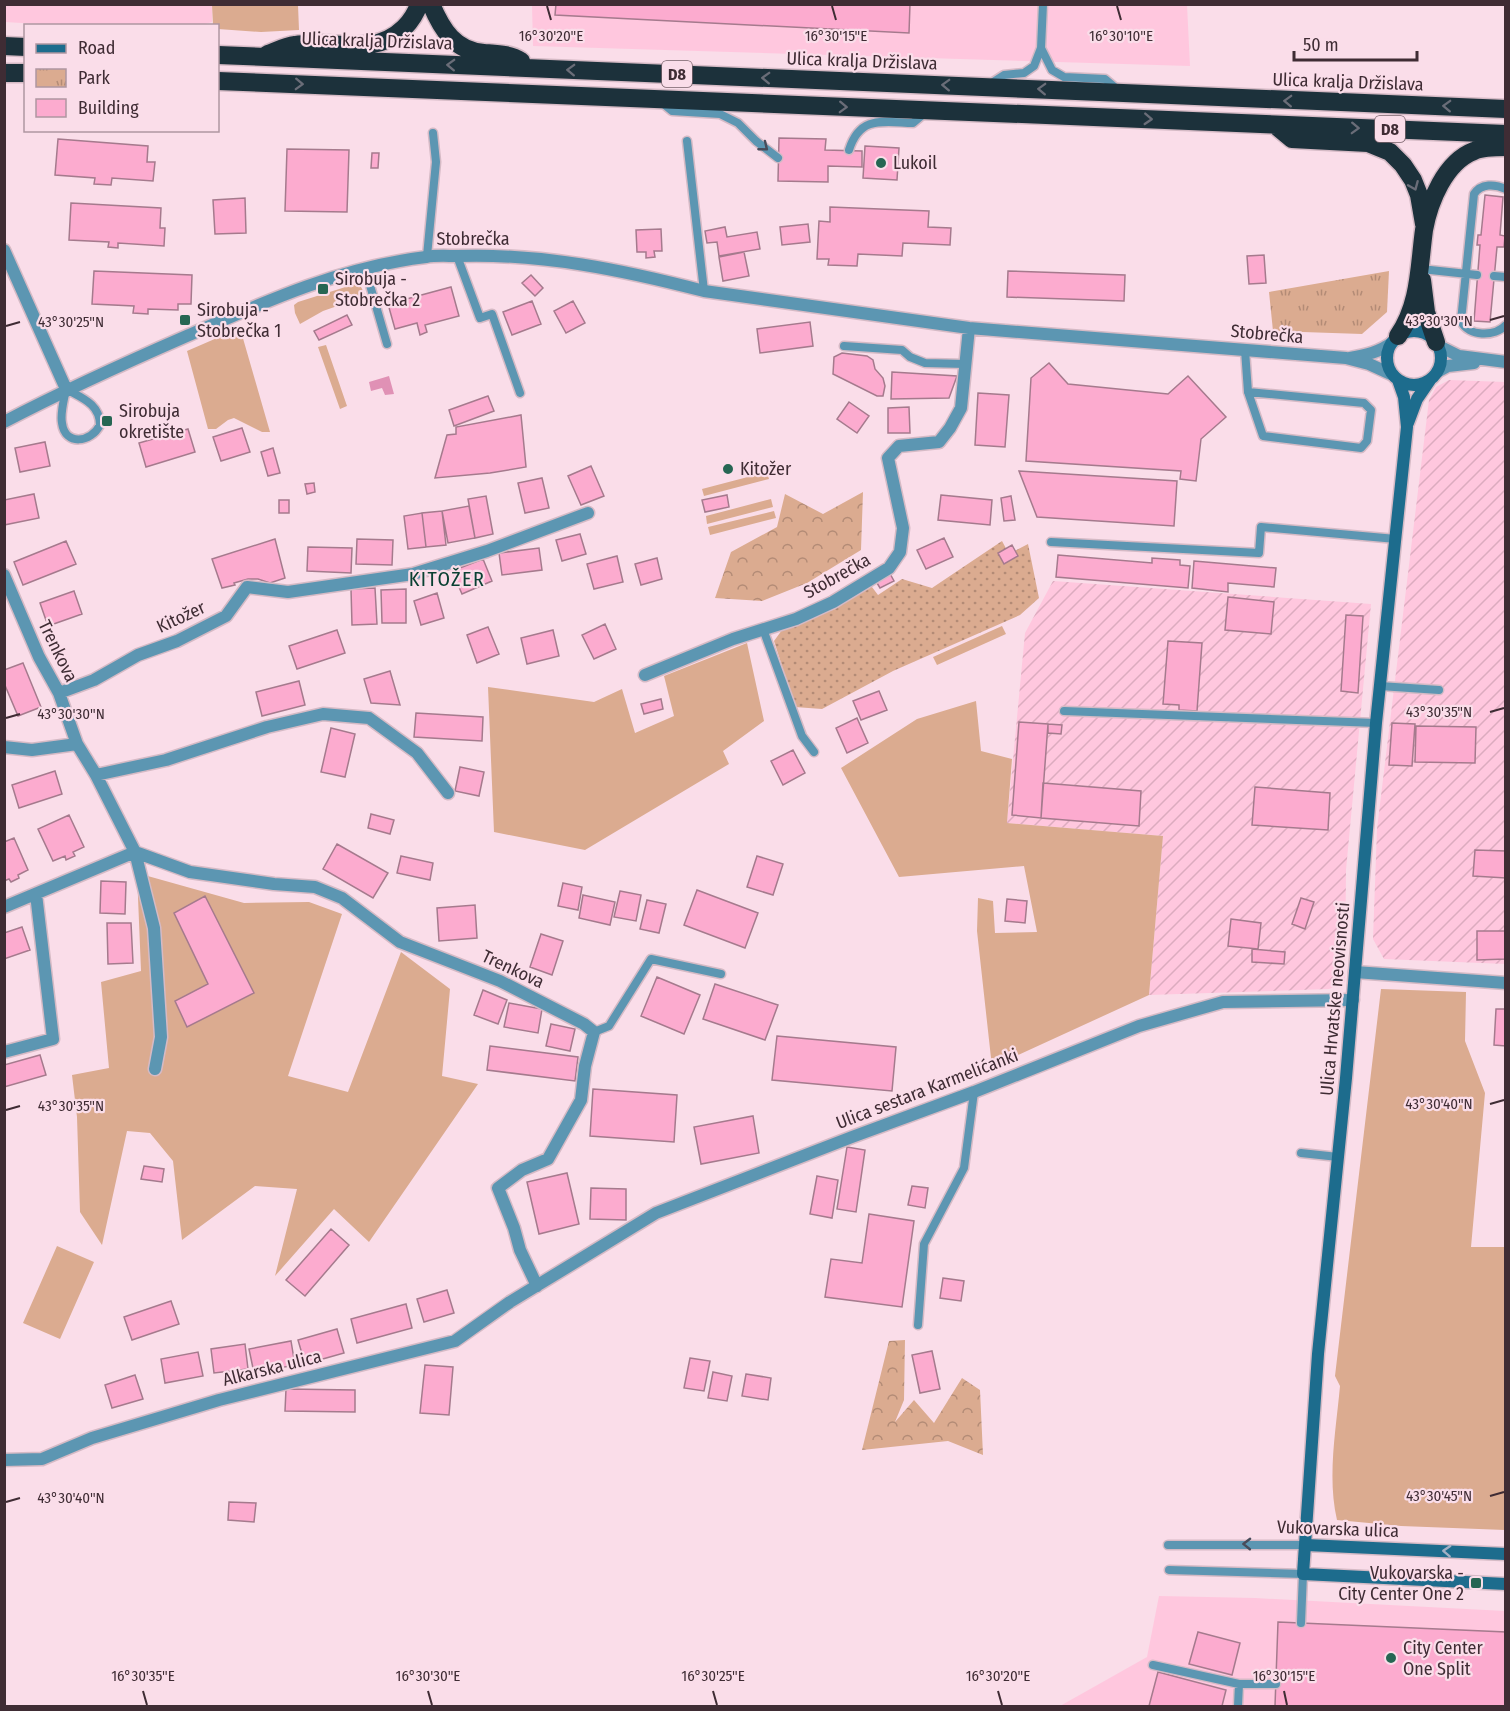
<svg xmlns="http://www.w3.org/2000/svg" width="1510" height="1711" viewBox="0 0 1510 1711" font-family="'Fira Sans Condensed',sans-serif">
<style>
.built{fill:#ffc7de}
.industrial{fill:url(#industrial-furrows)}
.grass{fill:#dbab90}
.forest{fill:url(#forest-crowns)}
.park{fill:url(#park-tufts)}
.garden{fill:url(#garden-dots)}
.water{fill:#e091b5}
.building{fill:#fcabcf;stroke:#a57a8d;stroke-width:1.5}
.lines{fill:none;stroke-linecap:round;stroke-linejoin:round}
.lane-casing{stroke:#d5bac5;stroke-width:11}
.street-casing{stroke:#d5bac5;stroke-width:15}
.secondary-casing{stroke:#d5bac5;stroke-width:15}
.highway-casing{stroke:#d5bac5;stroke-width:21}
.lane{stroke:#5c96b2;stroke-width:8}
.street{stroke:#5c96b2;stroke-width:12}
.secondary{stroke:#1d6c8d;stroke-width:12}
.highway{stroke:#1c313b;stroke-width:18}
.oneway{stroke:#6a6d78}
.oneway2{stroke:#484c5a}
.oneway3{stroke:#a2b0c4}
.ticks{fill:none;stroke:#3f2c34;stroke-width:2}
.poi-dot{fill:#266653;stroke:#fadde9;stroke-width:2}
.labels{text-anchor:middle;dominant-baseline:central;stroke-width:4.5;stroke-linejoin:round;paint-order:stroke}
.shield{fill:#fadde9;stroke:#77616a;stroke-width:1.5}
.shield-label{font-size:16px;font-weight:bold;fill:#3f2c34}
.street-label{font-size:18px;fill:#3f2c34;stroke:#fadde9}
.poi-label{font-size:18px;fill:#3f2c34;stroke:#fadde9;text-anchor:start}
.neighbourhood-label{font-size:20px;letter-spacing:1.5px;fill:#094032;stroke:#fadde9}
.ticks-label{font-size:15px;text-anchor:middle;fill:#3f2c34;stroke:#fadde9;stroke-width:4.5;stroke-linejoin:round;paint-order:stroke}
</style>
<defs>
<pattern id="industrial-furrows" width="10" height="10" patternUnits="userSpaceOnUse" patternTransform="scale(1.5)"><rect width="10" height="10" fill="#ffc7de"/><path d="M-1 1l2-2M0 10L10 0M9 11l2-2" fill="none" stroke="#dcabbf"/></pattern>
<pattern id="forest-crowns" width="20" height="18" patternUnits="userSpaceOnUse" patternTransform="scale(1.5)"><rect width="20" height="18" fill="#dbab90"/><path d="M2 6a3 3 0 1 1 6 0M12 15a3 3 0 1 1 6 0" fill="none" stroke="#b38b76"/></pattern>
<pattern id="park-tufts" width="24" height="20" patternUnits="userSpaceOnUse" patternTransform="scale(1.5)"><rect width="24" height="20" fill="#dbab90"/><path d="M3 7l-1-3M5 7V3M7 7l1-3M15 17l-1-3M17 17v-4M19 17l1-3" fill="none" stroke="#b38b76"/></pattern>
<pattern id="garden-dots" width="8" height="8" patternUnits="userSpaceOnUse" patternTransform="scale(1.5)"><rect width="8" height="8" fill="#dbab90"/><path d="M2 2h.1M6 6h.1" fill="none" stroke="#b38b76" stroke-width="1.8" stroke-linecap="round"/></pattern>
</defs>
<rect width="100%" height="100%" fill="#fadde9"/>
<!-- built -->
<path class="built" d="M4 5H212V22L199 26H73L5 22Z
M532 5H1187L1190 66 533 46Z
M1159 1596 1255 1598 1505 1611V1706H1060L1147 1657Z"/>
<!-- industrial -->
<path class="industrial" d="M1449 380 1505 382V964L1384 959 1373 939 1377 829 1429 400 1436 387Z
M1053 581 1371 604 1346 870 1345 982 1329 989 1149 995 1163 836 1007 823 1025 633Z"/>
<!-- grass -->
<path class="grass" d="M212 5H298L299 30 261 32 218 29V26L213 25Z
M355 284 361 287 366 296 323 311 300 324 295 313 294 305 298 302Z
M240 328 270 432H262L234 418 228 420 216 429H208L187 351Z
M326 345 347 406 340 409 318 347Z
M767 472 769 479 704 496 702 489Z
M771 499 773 507 707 524 706 516Z
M774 511 776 518 710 535 708 527Z
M1002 626 1006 634 937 665 933 657Z
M747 643 764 721 723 751 729 764 585 850 494 832 488 687 594 702 622 689 635 733 674 716 664 676Z
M976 701 981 751 1012 759 1007 823 1163 836 1149 995 992 1067 977 931 978 898 993 901 995 933 1037 932 1024 866 899 877 841 768 917 719Z
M137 873 244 903 309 902 342 914 288 1076 348 1092 401 952 450 989 442 1076 478 1084 369 1242 334 1209 275 1276 297 1189 255 1186 182 1240 173 1161 150 1133 127 1131 102 1245 80 1212 77 1117 72 1075 109 1068 101 982 141 971Z
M1381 989 1466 992 1465 1041 1485 1093 1471 1247H1505V1530L1401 1526 1337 1520C1327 1477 1336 1430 1340 1386L1335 1376Z
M57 1246 94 1262 60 1339 23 1323Z"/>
<!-- forest -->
<path class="forest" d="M863 492 861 550 807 583 762 601 715 598 731 552 777 527 785 494 823 514Z
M905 1340 904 1400 895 1422 914 1400 934 1423 962 1378 980 1390 983 1455 948 1441 862 1450 889 1341Z"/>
<!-- park -->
<path class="park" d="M1389 271 1387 312 1362 334 1273 331 1269 292Z"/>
<!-- garden -->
<path class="garden" d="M1002 541 1009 554 1028 544 1039 598 1020 615 893 671 822 709 795 707 774 641 782 630 835 609 869 583 878 595 902 579 932 588Z"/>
<!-- water -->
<path class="water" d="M389 376 394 394 385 395 382 388 371 391 369 382Z"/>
<!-- building -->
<path class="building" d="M556 4H910L909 33 555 15Z
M779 138 826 139 825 150 862 151V167L828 166V182L778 181Z
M58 139 148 146 147 162H155L153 181 112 178 111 185 94 184 95 178 55 175Z
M865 146 899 148 897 180 863 178Z
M287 149 349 150 347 212 285 211Z
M372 153H379L378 168H371Z
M1485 195 1503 197 1500 235 1505 236 1504 247H1497L1490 322 1474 321 1480 245H1477L1478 235H1481Z
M245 198 246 233 215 234 213 200Z
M71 203 161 208 160 228H165L164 246 118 243V248L108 247 109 242 69 240Z
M830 207 929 211 928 227 951 228 950 245 903 243 902 256 858 254 857 266 828 265 829 259H817L819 221 830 222Z
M808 224 810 242 782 245 780 227Z
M725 227 727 237 757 232 760 249 719 256 717 242 707 243 705 231Z
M661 229 662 251H654L655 257 646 258V252H637L636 230Z
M744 252 749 276 723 281 719 257Z
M1264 255 1266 283 1249 284 1247 256Z
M94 271 192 275 191 304H178V310L148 309V314L133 313 134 306 92 304Z
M1008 271 1125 275 1124 301 1007 297Z
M531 275 543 288 535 296 522 283Z
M451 287 459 316 425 325 427 332 420 335 417 323 395 329 388 304Z
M532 301 541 324 512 335 503 312Z
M573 301 585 323 566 333 554 311Z
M347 315 352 325 319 340 314 331Z
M810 322 813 346 760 353 757 329Z
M842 353 867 356 873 360 875 369 883 378 885 386 883 396H877L833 374 834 357Z
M1049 363 1068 384 1168 394 1188 376 1226 417 1201 439 1196 481 1180 479 1181 471 1026 461 1031 378Z
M892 372 957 376 949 398 891 399Z
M978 393 1009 395 1005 447 975 445Z
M488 396 494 411 454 426 449 410Z
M849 402 869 416 857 433 837 419Z
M909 407 910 433H888V408Z
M521 415 526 467 490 473 435 478 447 435 456 434V427Z
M242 428 250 452 221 461 213 437Z
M188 429 195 452 146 467 139 443Z
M45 442 50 466 20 472 15 448Z
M273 448 280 473 268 476 261 452Z
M591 466 604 496 581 505 568 476Z
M1019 471 1177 481 1174 526 1037 517Z
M542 478 549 508 525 513 518 483Z
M314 483 315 492 307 494 305 484Z
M34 494 39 518 4 525V500Z
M727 495 729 507 705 512 702 500Z
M941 495 992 500 990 525 938 520Z
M486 496 493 534 475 538 468 499Z
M1011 496 1015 520 1004 521 1001 498Z
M279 500H289V513H279Z
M469 506 475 538 448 543 442 511Z
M442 511 446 545 426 547 422 513Z
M422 513 426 547 408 549 404 516Z
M580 534 586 554 562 561 556 540Z
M944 538 953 557 926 569 917 550Z
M275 539 285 578 270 583 258 579H248L234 583 235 585 222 588 212 559Z
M357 539 393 540 392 565 356 564Z
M66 541 76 564 23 585 14 562Z
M1012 545 1018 556 1004 564 998 553Z
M308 547 352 548 351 573 307 571Z
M539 548 542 570 502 575 499 553Z
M1058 555 1152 563V558L1180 560V565L1190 566 1188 588 1056 577Z
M617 556 623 582 594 589 587 564Z
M657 558 662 579 641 585 635 564Z
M483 559 492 581 462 594 452 571Z
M1194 561 1276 568 1274 587 1228 583V592L1192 588Z
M888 570 894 581 880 588 874 578Z
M375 588 377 624 352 625 351 589Z
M406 589V623H382L381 590Z
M74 591 82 614 48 626 40 603Z
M437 593 444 618 421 625 414 601Z
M1228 597 1274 602 1271 634 1225 630Z
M1346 615 1363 616 1358 693 1341 691Z
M605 624 616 649 594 659 582 635Z
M488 627 499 654 477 663 467 635Z
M337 630 345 653 297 669 289 646Z
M553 630 559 656 527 664 521 638Z
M1168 641 1202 643 1197 711 1179 710V705L1163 704Z
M23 663 41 707 18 716 4 683V670Z
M390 671 400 705 371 703 364 679Z
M299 681 305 705 262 716 256 692Z
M879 691 887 710 861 720 853 701Z
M661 699 663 709 644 714 641 704Z
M416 713 483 717 482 741 414 737Z
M857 718 868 743 847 753 836 728Z
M1019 722 1048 724 1041 818 1012 815Z
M1392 723 1415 724 1412 766 1389 765Z
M1048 724 1062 725 1061 734 1048 733Z
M1416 726 1476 727 1475 763 1415 762Z
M331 728 355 734 345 777 321 772Z
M793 750 805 773 783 785 771 761Z
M460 767 484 772 479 796 455 791Z
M55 771 62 794 19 808 12 785Z
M1043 783 1141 791 1139 826 1041 818Z
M1255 787 1330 793 1328 830 1252 825Z
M371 814 394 820 390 834 368 828Z
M69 815 84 847 73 852 75 856 66 860 65 856 53 861 38 829Z
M14 838 28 870 18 875 19 878 11 882 9 879 4 881V842Z
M337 844 388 873 373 898 323 869Z
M1475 850 1506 851V878L1473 876Z
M401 856 433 863 430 880 397 873Z
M757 856 783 864 773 895 747 887Z
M101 881 126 882 125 914 100 913Z
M563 883 582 887 578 910 558 906Z
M697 890 758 913 745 948 684 925Z
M620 891 641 895 636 921 614 917Z
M583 895 615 902 610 925 579 918Z
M205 896 254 993 187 1027 175 1001 208 984 174 913Z
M1301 898 1314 902 1305 929 1292 924Z
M1007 899 1027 901 1025 923 1005 921Z
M647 900 666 904 659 933 640 929Z
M475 905 477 938 439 941 437 908Z
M1231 919 1261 923 1258 949 1228 946Z
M107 923H131L133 963 108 964Z
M22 927 30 950 4 959V933Z
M1477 931H1506V959L1477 960Z
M541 934 563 941 552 975 530 967Z
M1252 949 1285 952 1284 964 1252 962Z
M657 977 700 995 684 1034 641 1016Z
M715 984 778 1005 765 1040 703 1019Z
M483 990 507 1000 498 1024 474 1015Z
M509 1003 542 1009 538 1033 504 1027Z
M1496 1009H1506V1046L1494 1045Z
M551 1024 575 1029 570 1051 546 1046Z
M777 1036 896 1047 892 1091 772 1080Z
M490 1046 578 1057 575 1081 487 1070Z
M40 1055 46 1075 4 1087V1065Z
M593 1089 677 1095 674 1142 590 1136Z
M753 1116 759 1153 701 1164 694 1127Z
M847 1147 865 1150 856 1212 837 1209Z
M144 1166 164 1169 162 1182 141 1179Z
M567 1173 579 1224 539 1234 527 1182Z
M817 1176 838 1180 832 1218 810 1214Z
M912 1186 928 1188 925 1208 908 1205Z
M591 1188 626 1189V1220L590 1219Z
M869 1214 914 1221 902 1307 825 1297 831 1259 862 1263Z
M331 1229 349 1245 305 1296 286 1280Z
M943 1278 964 1281 961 1301 940 1298Z
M447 1290 454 1313 424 1322 417 1299Z
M171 1301 179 1324 132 1340 124 1317Z
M406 1304 412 1328 357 1343 351 1319Z
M337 1329 344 1353 305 1364 298 1340Z
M291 1341 295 1365 254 1373 249 1349Z
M245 1344 248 1369 214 1373 211 1349Z
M932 1351 940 1389 920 1393 912 1355Z
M198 1352 203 1376 165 1383 161 1359Z
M690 1358 710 1361 704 1391 684 1388Z
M425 1365 453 1367 449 1415 420 1413Z
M713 1372 732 1376 727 1401 708 1398Z
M746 1374 771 1378 768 1400 742 1396Z
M135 1375 143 1399 112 1408 105 1385Z
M286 1389 355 1390V1412L285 1411Z
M229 1502 256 1503 254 1522 228 1520Z
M1278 1622 1506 1632V1706H1275Z
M1198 1632 1240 1643 1232 1675 1189 1664Z
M1158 1672 1226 1690 1222 1706H1149Z"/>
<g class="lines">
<!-- lane casing -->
<g class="lane-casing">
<path id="lane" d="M1041 48 1052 70 1064 77 1105 79 1117 89
M990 84 1004 75 1024 73 1034 66 1041 48 1043 4
M661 102 672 111 720 114 738 123 756 141 778 158
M687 141 704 291
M849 150C860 115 883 122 913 123L926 112
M1506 189C1495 184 1481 183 1474 194L1461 321C1468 337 1495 337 1506 325
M427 256 436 162 433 133
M457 256 480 318 492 314 520 393
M365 268 387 344
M1421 269 1477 275
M1494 276 1506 277
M844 346 902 350 910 357 925 363 965 364
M1245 350 1248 392 1263 436 1361 448 1367 441 1371 410 1364 403 1248 392
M66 389C82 398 100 404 100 425 91 443 65 446 62 423 60 413 64 400 66 389Z
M1051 542 1259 553 1261 527 1396 539
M763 629 802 736 814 752
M1380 686 1439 690
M1064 711 1376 723
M594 1032 609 1026 651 959 721 974
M1301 1153 1338 1157
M918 1325 924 1244 964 1168 974 1092
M1168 1545H1306
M1169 1570 1303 1574 1301 1623
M1153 1665 1239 1684H1276
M1238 1706 1239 1684"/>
</g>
<!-- street casing -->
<g class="street-casing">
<path id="street" d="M4 250 66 389
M1439 346 1459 356 1506 362
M1350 358C1366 355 1380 352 1393 342
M1437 372 1448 366 1474 363
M4 422C65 390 127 362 189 335 266 301 342 267 426 257 436 255 447 256 457 256 541 253 623 270 704 291L969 328 1346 358 1369 364 1393 375
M4 575 39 657 59 693 77 744 96 775 135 852 190 872 274 884 315 887 342 898 400 942 500 981 584 1024 594 1032 585 1066 581 1100 548 1159 522 1170 498 1188 514 1228 520 1250 537 1286
M645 675 733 639 796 619 833 602 889 568 900 552 903 528 888 458 899 446 939 442 950 428 961 408 969 328
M59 693 94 680 138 655 177 641 226 616 247 587 288 592 413 574 487 551 588 513
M4 747 32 750 77 744
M96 775 166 760 267 727 323 714 369 718 417 753 448 793
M4 907 135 852 154 928 161 1037 155 1069
M1355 972 1506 983
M4 1052 53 1039 36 894
M4 1460 42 1459 92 1438 219 1400 455 1341 510 1302 656 1213 852 1137 974 1092 1139 1026 1223 1002 1353 1000"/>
</g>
<!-- secondary casing -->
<g class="secondary-casing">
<path id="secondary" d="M1387 358a27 27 0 1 1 54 0a27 27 0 1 1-54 0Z
M1398 380 1404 397 1407 427 1376 723 1346 1078 1318 1354 1303 1574 1506 1584
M1408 423 1417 399 1430 380
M1306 1545 1506 1554"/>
</g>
<!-- highway casing -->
<g class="highway-casing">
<path id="highway" d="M431 4C442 30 455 51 484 53 498 54 510 54 521 61
M4 46 26 47
M268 54C276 51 286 46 295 45 333 38 372 59 404 28 410 22 416 13 419 4
M218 55 1506 109
M4 73H26
M218 81 1506 134
M1275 125 1292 139 1368 143 1390 152 1403 165 1413 180 1419 195 1424 224
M1422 280 1426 312 1436 342
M1398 336C1420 305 1419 266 1424 230 1429 202 1445 162 1474 151 1482 147 1496 147 1506 147"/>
</g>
<!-- lane -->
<use href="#lane" class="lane"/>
<!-- street -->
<use href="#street" class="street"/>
<!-- secondary -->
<use href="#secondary" class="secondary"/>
<!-- highway -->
<use href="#highway" class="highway"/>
</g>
<!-- one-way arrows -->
<defs><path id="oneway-chevron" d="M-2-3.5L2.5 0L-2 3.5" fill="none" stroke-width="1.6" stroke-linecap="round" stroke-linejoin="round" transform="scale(1.5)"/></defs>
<g class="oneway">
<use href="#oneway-chevron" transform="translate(451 65) rotate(-178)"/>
<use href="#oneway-chevron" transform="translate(571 70) rotate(-178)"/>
<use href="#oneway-chevron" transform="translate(766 78) rotate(-178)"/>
<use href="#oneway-chevron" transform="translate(299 84) rotate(2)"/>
<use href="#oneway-chevron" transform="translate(946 85) rotate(-178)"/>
<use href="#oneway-chevron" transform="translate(1042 89) rotate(-178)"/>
<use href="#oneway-chevron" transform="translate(1288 101) rotate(-178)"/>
<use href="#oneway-chevron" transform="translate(1447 106) rotate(-178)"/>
<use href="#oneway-chevron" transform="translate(843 107) rotate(2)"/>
<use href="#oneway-chevron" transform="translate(1148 119) rotate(3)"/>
<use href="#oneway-chevron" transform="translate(1355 128) rotate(2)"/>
<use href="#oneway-chevron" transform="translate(1414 186) rotate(67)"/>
</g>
<g class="oneway2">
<use href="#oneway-chevron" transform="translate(764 147) rotate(39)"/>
<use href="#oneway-chevron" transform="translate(1247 1544) rotate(-179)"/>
</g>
<use class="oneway3" href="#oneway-chevron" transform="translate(1447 1551) rotate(-177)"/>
<!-- ticks -->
<path class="ticks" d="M547 6 551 20M832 6 836 20M1117 6 1121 20M1490 320 1504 316M6 326 20 322M1490 712 1504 708M6 718 20 714M1490 1104 1504 1100M6 1110 20 1106M1490 1496 1504 1492M6 1502 20 1498M143 1691 147 1705M428 1691 432 1705M713 1691 717 1705M998 1691 1002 1705M1284 1691 1287 1705"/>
<!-- markers -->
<g class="poi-dot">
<circle cx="881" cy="163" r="6"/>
<rect x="317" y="283" width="12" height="12" rx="3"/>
<rect x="179" y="314" width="12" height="12" rx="3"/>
<rect x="101" y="415" width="12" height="12" rx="3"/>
<circle cx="728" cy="469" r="6"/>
<rect x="1470" y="1577" width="12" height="12" rx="3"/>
<circle cx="1391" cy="1658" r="6"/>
</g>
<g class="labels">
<!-- shield labels -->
<g class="shield">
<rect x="662" y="61" width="30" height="26" rx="4.5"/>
<rect x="1375" y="116" width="30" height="26" rx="4.5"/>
</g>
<g class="shield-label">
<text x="677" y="74">D8</text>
<text x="1390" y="129">D8</text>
</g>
<!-- street labels -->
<g class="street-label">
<text transform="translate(377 41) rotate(2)">Ulica kralja Držislava</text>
<text transform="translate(862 61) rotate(2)">Ulica kralja Držislava</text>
<text transform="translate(1348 82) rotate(2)">Ulica kralja Držislava</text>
<text x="473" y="239">Stobrečka</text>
<text transform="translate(1267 334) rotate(5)">Stobrečka</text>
<text transform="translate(837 576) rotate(-29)">Stobrečka</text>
<text transform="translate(181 617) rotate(-25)">Kitožer</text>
<text transform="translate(58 651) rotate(64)">Trenkova</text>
<text transform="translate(513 969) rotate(25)">Trenkova</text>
<text transform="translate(1335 999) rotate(-85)">Ulica Hrvatske neovisnosti</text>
<text transform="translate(927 1089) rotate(-21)">Ulica sestara Karmelićanki</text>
<text transform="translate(272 1368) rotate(-14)">Alkarska ulica</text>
<text transform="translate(1338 1529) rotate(2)">Vukovarska ulica</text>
</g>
<!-- poi labels -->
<g class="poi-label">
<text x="893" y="163">Lukoil</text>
<text x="335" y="279">Sirobuja -<tspan x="335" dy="21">Stobrečka 2</tspan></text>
<text x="197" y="310">Sirobuja -<tspan x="197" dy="21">Stobrečka 1</tspan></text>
<text x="119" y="411">Sirobuja<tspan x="119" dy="21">okretište</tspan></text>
<text x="740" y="469">Kitožer</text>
<text x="1464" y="1573" text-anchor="end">Vukovarska -<tspan x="1464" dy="21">City Center One 2</tspan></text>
<text x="1403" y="1648">City Center<tspan x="1403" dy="21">One Split</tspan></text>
</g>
<!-- neighbourhood labels -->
<g class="neighbourhood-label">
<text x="447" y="579">KITOŽER</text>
</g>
</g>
<g class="ticks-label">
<text x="551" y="41">16°30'20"E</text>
<text x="836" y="41">16°30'15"E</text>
<text x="1121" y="41">16°30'10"E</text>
<text x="1439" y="326">43°30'30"N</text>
<text x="71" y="327">43°30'25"N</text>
<text x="1439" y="717">43°30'35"N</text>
<text x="71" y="719">43°30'30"N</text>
<text x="1439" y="1109">43°30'40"N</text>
<text x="71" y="1111">43°30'35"N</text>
<text x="1439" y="1501">43°30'45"N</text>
<text x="71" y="1503">43°30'40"N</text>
<text x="143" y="1681">16°30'35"E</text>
<text x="428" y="1681">16°30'30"E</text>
<text x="713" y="1681">16°30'25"E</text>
<text x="998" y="1681">16°30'20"E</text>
<text x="1284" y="1681">16°30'15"E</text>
</g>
<!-- border -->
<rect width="1510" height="1711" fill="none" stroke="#3f2c34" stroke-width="12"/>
<!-- legend -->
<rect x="24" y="24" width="195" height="108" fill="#fadde9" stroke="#af96a1" stroke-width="1.5"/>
<rect x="36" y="44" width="30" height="9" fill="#1d6c8d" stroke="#af96a1" stroke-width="1.5"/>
<text x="78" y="54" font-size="18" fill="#3f2c34">Road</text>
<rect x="36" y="69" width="30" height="18" fill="url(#park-tufts)" stroke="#af96a1" stroke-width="1.5"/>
<text x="78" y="84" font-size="18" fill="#3f2c34">Park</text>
<rect x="36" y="99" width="30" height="18" fill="#fcabcf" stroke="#af96a1" stroke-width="1.5"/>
<text x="78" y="114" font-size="18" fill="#3f2c34">Building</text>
<!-- scale -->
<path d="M1294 51v9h123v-9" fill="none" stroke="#3f2c34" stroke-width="3"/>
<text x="1303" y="51" font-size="18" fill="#3f2c34" stroke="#fadde9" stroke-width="4.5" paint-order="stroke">50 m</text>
</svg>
